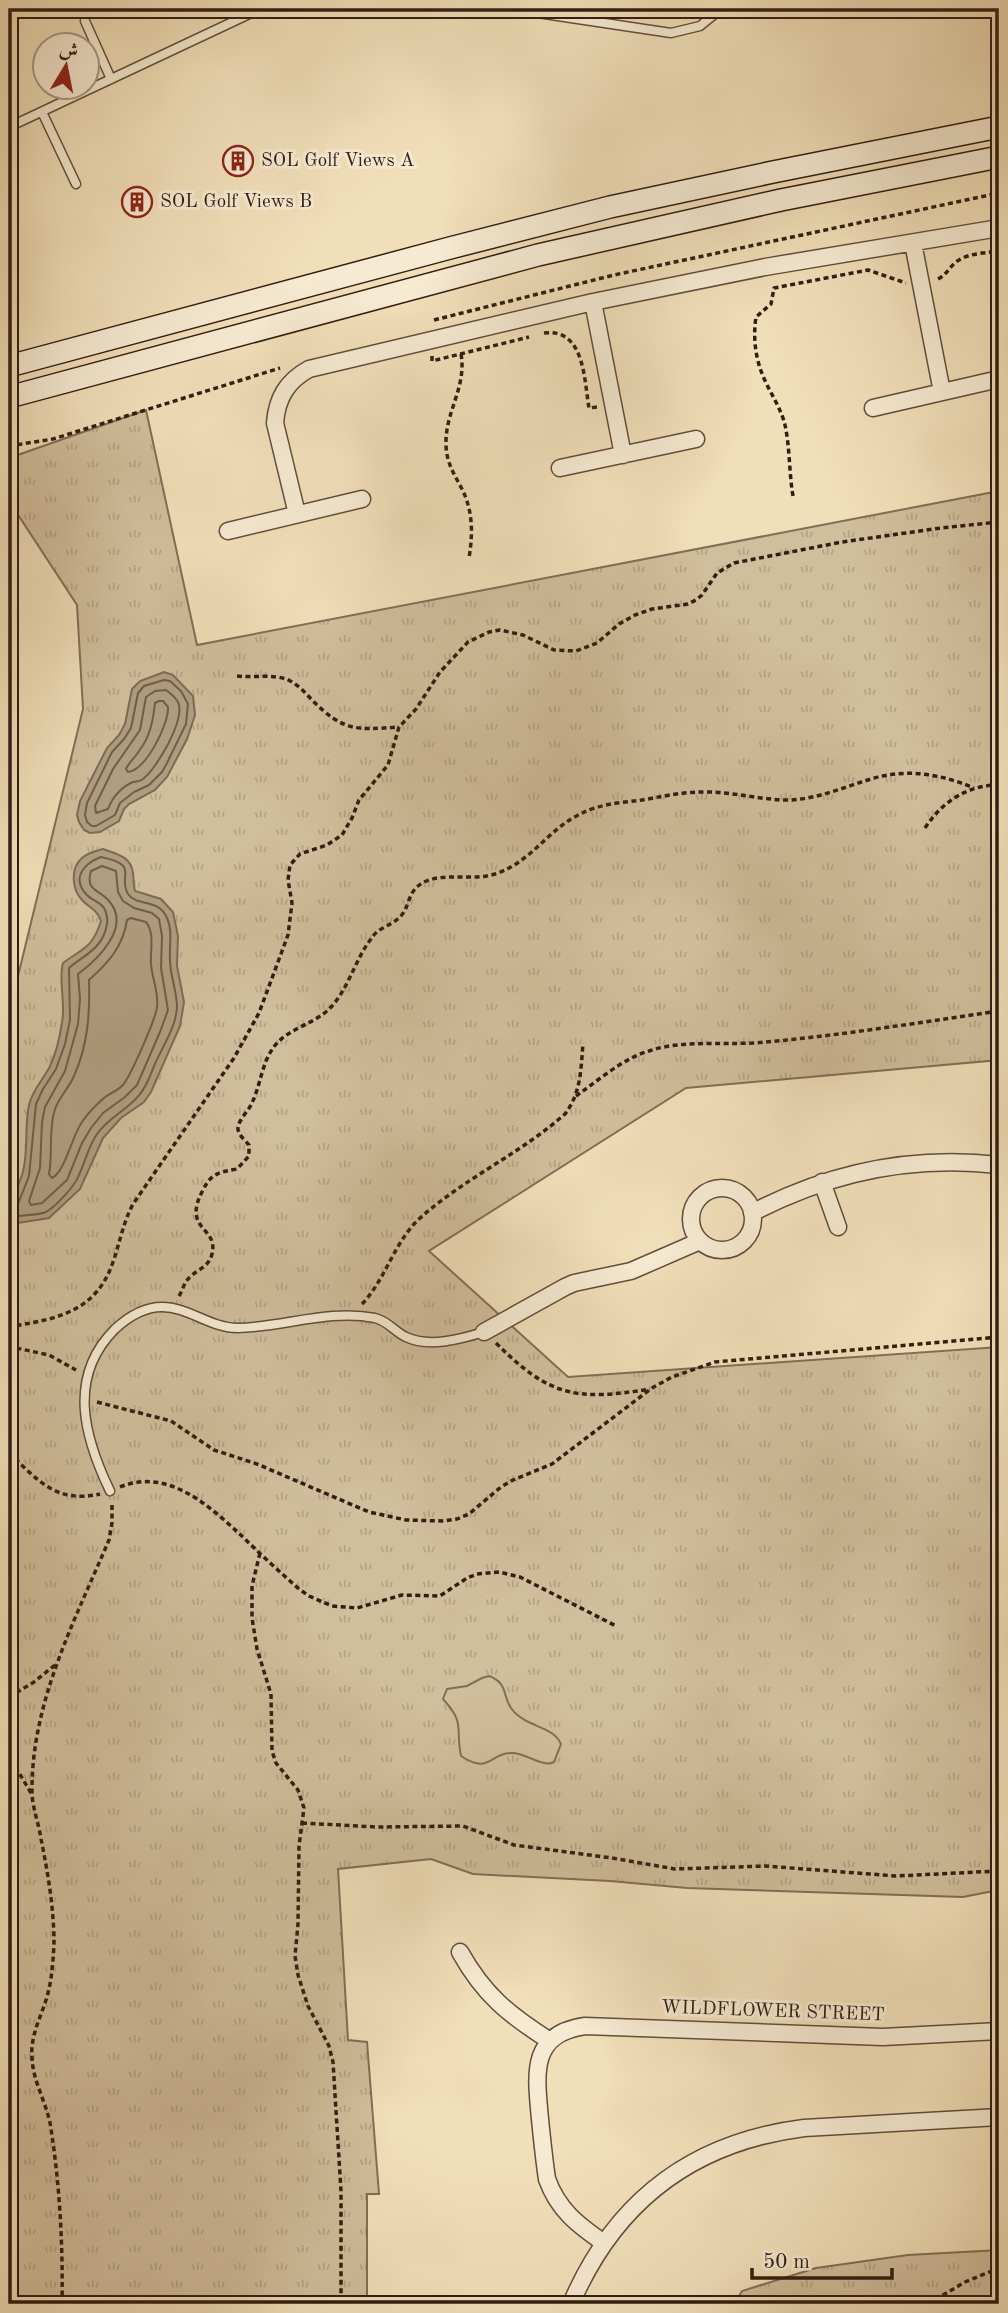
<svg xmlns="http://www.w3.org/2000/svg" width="1008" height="2313" viewBox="0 0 1008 2313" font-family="'Old Standard TT',Amiri,serif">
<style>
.grass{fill:url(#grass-tufts);stroke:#826e56;stroke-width:2}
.pitch{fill:#d1be9c;stroke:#826e56;stroke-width:2}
.water{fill:#b09d80;stroke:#7e6a54;stroke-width:2}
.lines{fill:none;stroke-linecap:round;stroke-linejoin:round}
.shore{stroke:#715d48;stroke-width:2}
.lane-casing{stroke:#624e3b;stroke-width:11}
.street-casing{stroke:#624e3b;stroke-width:19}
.secondary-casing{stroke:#321d11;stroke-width:24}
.path{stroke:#321d11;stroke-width:3.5;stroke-dasharray:5 3.5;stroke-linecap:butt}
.lane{stroke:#f6ead2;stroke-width:8}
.street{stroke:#f6ead2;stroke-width:16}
.secondary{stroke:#f6ead2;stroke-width:21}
.labels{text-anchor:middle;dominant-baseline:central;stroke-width:6;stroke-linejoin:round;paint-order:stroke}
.poi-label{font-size:19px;fill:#321d11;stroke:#f6ead2;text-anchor:start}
.street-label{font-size:19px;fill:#321d11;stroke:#f6ead2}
</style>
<defs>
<pattern id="grass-tufts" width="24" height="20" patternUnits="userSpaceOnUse" patternTransform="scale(1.75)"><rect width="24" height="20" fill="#d1be9c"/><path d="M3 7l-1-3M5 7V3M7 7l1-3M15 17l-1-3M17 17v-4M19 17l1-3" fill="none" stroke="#b4a385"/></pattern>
</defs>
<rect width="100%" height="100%" fill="#f1dfb9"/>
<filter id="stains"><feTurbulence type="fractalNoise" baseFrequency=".00286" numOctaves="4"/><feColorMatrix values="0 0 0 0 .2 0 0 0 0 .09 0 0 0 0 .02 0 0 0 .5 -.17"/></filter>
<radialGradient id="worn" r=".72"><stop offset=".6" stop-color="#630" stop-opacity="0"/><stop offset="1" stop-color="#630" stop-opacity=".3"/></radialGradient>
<!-- grass -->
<path class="grass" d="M146 410 197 645 999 491V1060L686 1088 429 1251 568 1377 999 1347V1890L963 1897 687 1888 610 1881 473 1874 431 1859 338 1869 348 2040 367 2042 379 2194H367V2304H9V1013L83 709 77 605 9 501V458Z
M999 2250V2304H734L742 2291 816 2268 908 2255Z"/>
<!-- pitch -->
<path class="pitch" d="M489 1676C508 1683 502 1694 511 1708 525 1728 553 1725 561 1744L554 1762C543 1768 526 1753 512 1753 489 1753 490 1775 461 1756 455 1728 466 1724 443 1699L447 1689 467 1686 482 1678Z"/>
<!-- water -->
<path class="water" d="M164 672 173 675 193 696 195 715 187 739 167 777 155 790 129 804 124 809 119 821 100 832 90 833 84 830 79 822 77 815 80 801 107 748 119 735 125 724 132 689 140 681Z
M103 849C116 854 131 856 133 873 134 880 133 885 135 891L161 899 173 912 178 936 177 966 184 1002 180 1026 151 1092 144 1102 121 1118 103 1138 80 1189 49 1218 18 1223 12 1220C7 1203 17 1190 22 1175 29 1154 24 1127 29 1105 32 1091 42 1081 49 1068 56 1054 60 1037 62 1022 66 1003 58 981 63 963 83 948 92 949 101 921 97 909 90 909 82 900 72 890 70 868 82 858 87 853 96 851 103 849Z"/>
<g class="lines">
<!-- shore -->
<path class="shore" d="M164 680 170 681 181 691 188 704 186 724 167 763 162 772 149 785 134 792 120 803 115 815 96 826H92L87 822 85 815 87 803 112 752 124 739 131 728 138 693 144 686Z
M166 690C170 693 175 697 178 702 186 719 157 768 143 779 139 782 138 781 133 782 121 787 112 798 108 809L96 813 95 806 113 769 140 730 146 697 155 691Z
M159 701H163L168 707C169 724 146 770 128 772L126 769C129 762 135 758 139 751 150 737 153 721 155 703Z
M101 857C141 865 117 876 128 894 137 907 159 898 167 918 173 931 169 945 170 960 170 976 177 991 177 1007 176 1028 162 1047 154 1066 150 1076 147 1086 140 1094 128 1110 110 1116 97 1134 88 1147 85 1163 78 1177 74 1187 55 1207 46 1212 39 1215 27 1215 19 1216L14 1210 18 1204 29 1176 36 1104 43 1089 56 1069 65 1044 70 1020 69 968C84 955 103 949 107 924 108 919 106 911 104 908 100 902 91 900 86 894 71 877 85 863 101 857Z
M102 866 116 871 118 892 123 901 134 908 152 913 159 919 162 936 161 968 168 1010 160 1032 137 1085 125 1097 103 1113 91 1128 82 1143 67 1180 42 1203 31 1205 29 1201 40 1168 42 1122 45 1107 65 1071 78 1024 80 999 78 974C97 960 132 927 109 901 99 889 85 891 91 871Z
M131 918 146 922C155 933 150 951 151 964 152 978 159 993 157 1007 156 1018 130 1078 122 1086 117 1091 110 1093 104 1098 96 1105 88 1113 82 1122 72 1136 65 1172 52 1178L49 1174C53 1153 48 1130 55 1109 59 1097 69 1088 74 1076 88 1045 90 1013 89 980 108 963 123 947 127 920Z"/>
<!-- lane casing -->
<g class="lane-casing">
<path id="lane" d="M511 9 671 33 700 26 721 9
M85 21 111 79
M42 112 76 184
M9 127 260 9
M110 1491C84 1437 67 1377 115 1329 128 1317 144 1307 162 1307 189 1307 210 1328 238 1328 284 1327 329 1309 375 1318 388 1321 395 1332 406 1337 429 1348 461 1339 484 1332"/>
</g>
<!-- street casing -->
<g class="street-casing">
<path id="street" d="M913 243 942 392
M593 302 623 455
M873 408 999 379
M560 468 696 439
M297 514 275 423C277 398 287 381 309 369L593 302 765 267 999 228
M228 531 362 499
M822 1182 838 1227
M691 1219a31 31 0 1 1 62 0a31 31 0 1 1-62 0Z
M752 1213C830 1172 912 1155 999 1165
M484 1332 565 1287 574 1283 631 1271 700 1241
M460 1952C484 1995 509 2015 550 2041
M604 2243C578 2225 558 2210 547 2179 544 2159 542 2139 540 2119 536 2075 529 2034 585 2026L883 2037 999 2031
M571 2304C615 2201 693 2142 804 2128L999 2117"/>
</g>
<!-- secondary casing -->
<g class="secondary-casing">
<path id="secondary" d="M9 366 450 248 610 207 773 172 999 127
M9 397 538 255 781 200 999 157"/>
</g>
<!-- path -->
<path class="path" d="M938 279C948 274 950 265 959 260 970 253 987 253 999 251
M434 320 614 275 999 193
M544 333C585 328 584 380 589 408L597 407
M461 354C467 387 445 412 446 444 446 462 454 474 462 489 473 511 473 534 469 558
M432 356V361L529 337
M9 446 53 439 280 368
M793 496C789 473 790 448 785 425 781 408 770 393 763 376 755 357 753 336 756 317L771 304 774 288 868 270 906 283
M237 676C253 678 271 674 286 679 296 683 304 691 311 699 344 732 355 730 399 727
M925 828C942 802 967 785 999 785
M576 1096C599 1080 622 1059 649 1051 683 1039 729 1046 766 1042 844 1035 922 1022 999 1011
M179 1296C183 1290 184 1282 190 1277 198 1269 209 1267 212 1254 219 1226 181 1231 203 1190 211 1173 220 1172 237 1169L249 1156V1145C245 1140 237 1134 238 1127 239 1120 248 1111 251 1105 262 1083 261 1060 278 1042 292 1028 312 1024 327 1011 348 992 354 961 371 939 378 927 391 926 400 917 409 908 408 894 418 886 437 870 471 882 495 874 537 860 550 822 595 808 610 803 627 802 642 800 665 796 687 791 711 792 737 793 762 800 789 800 818 799 844 787 871 779 906 768 941 774 974 788
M362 1304C386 1279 393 1244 419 1219 463 1179 520 1154 565 1114 581 1093 581 1069 583 1043
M9 1329 13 1326C59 1319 97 1310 113 1262 120 1242 123 1223 133 1204L234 1058 259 1013 288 935 292 903 288 880 290 865 300 854 327 845 342 835 352 818 359 800 388 765 399 727 416 709 440 672 468 642 489 632 500 630 523 635 554 650 576 651 597 643 619 624 635 615 652 609 688 604 696 600 702 595 717 573 734 563 842 542 941 528 999 522
M496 1343C550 1397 576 1401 650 1389
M9 1344 16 1348 49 1355 76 1370
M97 1402 171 1421 214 1450 257 1464 369 1512 406 1520 444 1521 457 1519 469 1514 501 1487 513 1480 552 1464 652 1388 672 1377 715 1362 999 1337
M9 1453C38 1480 56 1504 100 1494
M120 1487C169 1467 210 1507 243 1537 261 1555 280 1572 299 1589L309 1596 332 1606 357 1608 402 1595 440 1596 467 1578 477 1574 499 1572 520 1577 616 1626
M260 1553 252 1586V1618L257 1649 271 1694 272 1751 276 1763 298 1790 304 1808 299 1846 298 1924 295 1956 298 1975 308 2006 329 2046 333 2062 341 2191V2304
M9 1697 34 1682 55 1665
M9 1761 18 1771 31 1793
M302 1823 377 1827 463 1826 514 1845 612 1858 675 1869 765 1866 896 1876 999 1871
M62 2304C63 2247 60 2187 51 2129 48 2105 33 2083 32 2058 30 2036 41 2017 47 1997 52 1979 53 1962 54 1944 54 1909 48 1873 41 1839 39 1824 32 1807 32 1792 31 1703 75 1620 109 1540L112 1523V1504
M928 2304 965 2282 999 2268"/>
<!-- lane -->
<use href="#lane" class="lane"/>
<!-- street -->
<use href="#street" class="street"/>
<!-- secondary -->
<use href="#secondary" class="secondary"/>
</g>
<!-- icons -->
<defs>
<g id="building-ring" transform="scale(1.575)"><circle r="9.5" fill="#f6ead2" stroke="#8f2418" stroke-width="1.5"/><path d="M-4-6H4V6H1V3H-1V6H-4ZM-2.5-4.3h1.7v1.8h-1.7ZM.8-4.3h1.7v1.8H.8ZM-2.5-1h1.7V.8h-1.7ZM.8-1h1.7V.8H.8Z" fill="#8f2418"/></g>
</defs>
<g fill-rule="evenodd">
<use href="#building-ring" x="238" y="161"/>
<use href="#building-ring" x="137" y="202"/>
</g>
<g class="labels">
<!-- poi labels -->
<g class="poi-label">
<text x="261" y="161">SOL Golf Views A</text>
<text x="160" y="202">SOL Golf Views B</text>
</g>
<!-- street labels -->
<g class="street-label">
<text transform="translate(773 2012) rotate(2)">WILDFLOWER STREET</text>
</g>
</g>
<!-- margin -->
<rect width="1008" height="2313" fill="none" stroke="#f1dfb9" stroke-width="35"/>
<rect x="10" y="10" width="987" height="2292" fill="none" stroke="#321d11" stroke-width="3.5"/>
<rect x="18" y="18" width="973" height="2278" fill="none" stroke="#321d11" stroke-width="2"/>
<!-- north arrow -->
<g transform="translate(66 66) rotate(10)"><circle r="33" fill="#f6ead2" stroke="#a89885" stroke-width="2"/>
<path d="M0-5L12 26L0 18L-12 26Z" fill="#8f2418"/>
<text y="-10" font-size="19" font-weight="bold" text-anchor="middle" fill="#321d11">ش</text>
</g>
<!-- scale -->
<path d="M752 2268v10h140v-10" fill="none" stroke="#321d11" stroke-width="3.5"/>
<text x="763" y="2268" font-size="21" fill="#321d11" stroke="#f6ead2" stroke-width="5" paint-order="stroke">50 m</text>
<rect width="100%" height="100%" filter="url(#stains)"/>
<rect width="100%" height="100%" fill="url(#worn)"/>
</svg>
